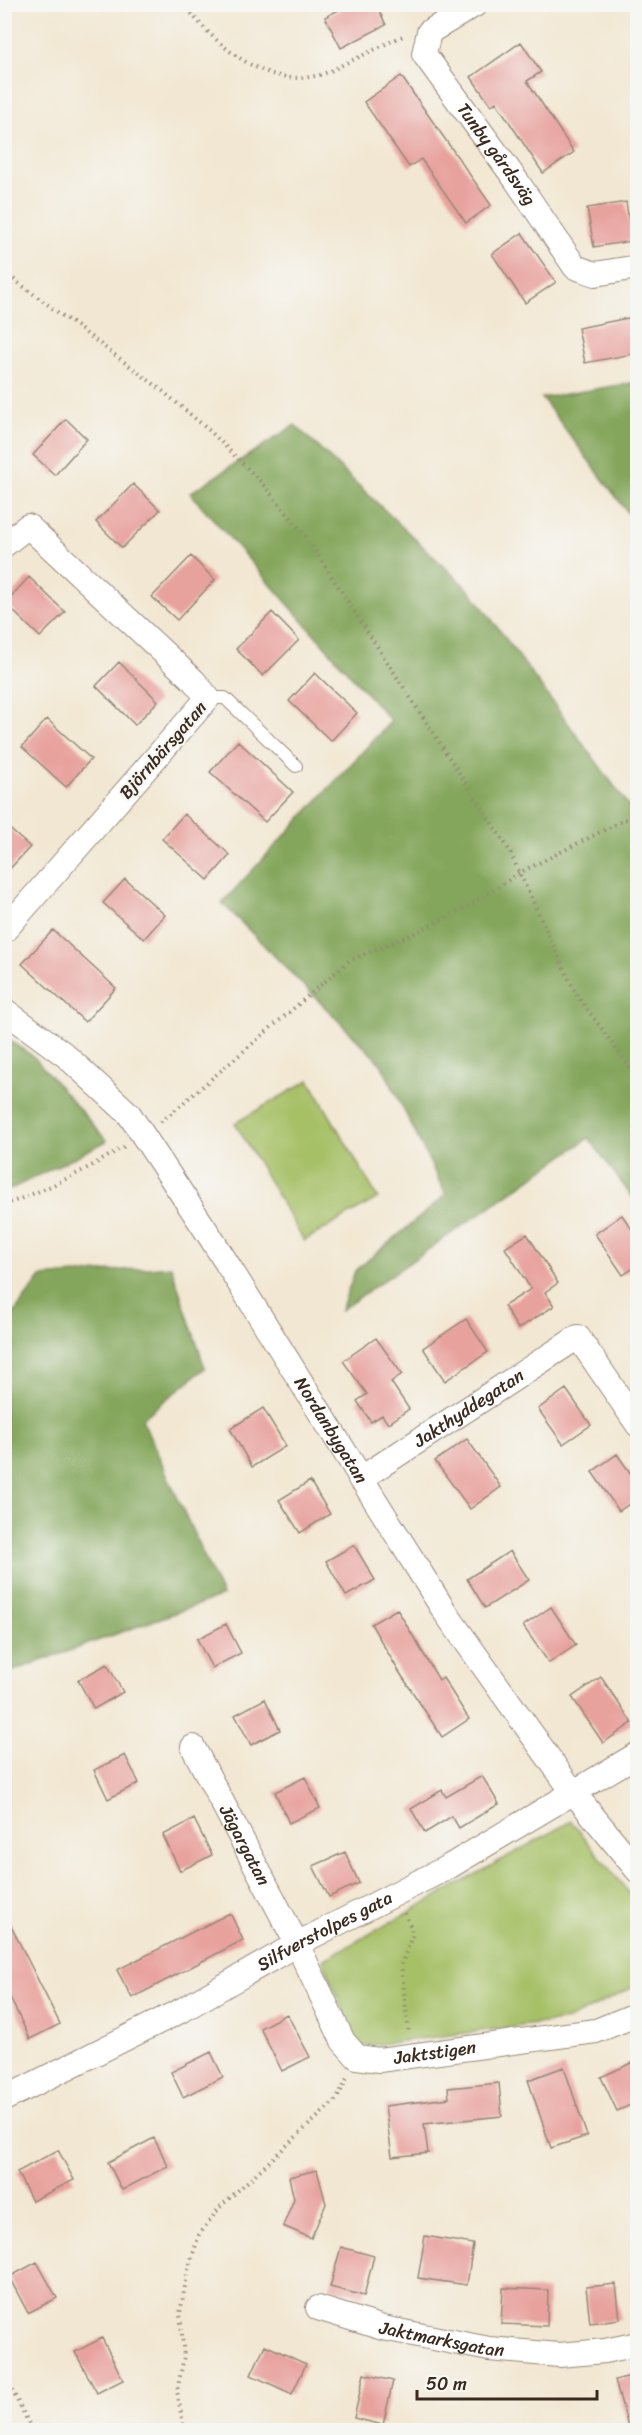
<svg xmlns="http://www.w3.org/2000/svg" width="642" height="2435" viewBox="0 0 642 2435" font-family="Sriracha,sans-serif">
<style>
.green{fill:#a6c066;stroke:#707542;stroke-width:1.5}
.forest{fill:#84a65b;stroke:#60683c;stroke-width:1.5}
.building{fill:#e8a29e}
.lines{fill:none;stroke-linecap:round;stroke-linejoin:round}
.lane-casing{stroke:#968878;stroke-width:14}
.street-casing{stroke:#968878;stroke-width:26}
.path{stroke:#968878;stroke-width:4;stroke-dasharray:1.5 4.5;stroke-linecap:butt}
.lane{stroke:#fff;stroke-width:12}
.street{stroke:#fff;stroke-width:24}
.labels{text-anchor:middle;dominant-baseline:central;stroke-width:4.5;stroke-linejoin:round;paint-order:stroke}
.street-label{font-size:18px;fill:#3b2a1e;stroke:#f6f6f2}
</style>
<rect width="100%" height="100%" fill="#f6f6f2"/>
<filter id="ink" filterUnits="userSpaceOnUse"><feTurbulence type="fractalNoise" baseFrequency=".0167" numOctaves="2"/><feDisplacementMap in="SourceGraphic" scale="12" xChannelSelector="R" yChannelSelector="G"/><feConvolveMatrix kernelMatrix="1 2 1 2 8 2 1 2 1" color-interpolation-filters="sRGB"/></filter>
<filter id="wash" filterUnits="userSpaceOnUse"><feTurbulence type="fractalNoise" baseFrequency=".008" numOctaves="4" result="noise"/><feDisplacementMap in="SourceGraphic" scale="24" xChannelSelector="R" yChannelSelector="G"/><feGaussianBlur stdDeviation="1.35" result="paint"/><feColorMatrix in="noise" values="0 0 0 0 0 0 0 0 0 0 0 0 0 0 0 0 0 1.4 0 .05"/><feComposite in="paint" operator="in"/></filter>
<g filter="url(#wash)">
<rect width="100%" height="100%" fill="#f2e7d2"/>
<!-- green -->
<path class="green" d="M309 1080 378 1198 304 1241 235 1123Z
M571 1821 637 1903V1985L568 2020 357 2047 323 1960Z"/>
<!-- forest -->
<path class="forest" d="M637 382H638L637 525 542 398Z
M295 425 473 594 637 817V1204L589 1138 341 1310 355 1271 446 1195 381 1064 222 903 391 721 190 493Z
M5 1038 33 1056 107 1141 5 1192Z
M171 1266 205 1368 142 1419 222 1596 5 1674V1325L41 1277Z"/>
<g id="blocks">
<!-- building -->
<path class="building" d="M350 4H376L386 25 341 48 325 17Z
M521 42 541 72 527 81 574 152 543 173 496 102 491 106 471 77Z
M401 76 491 205 466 223 421 159 409 167 364 102Z
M626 202 632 241 594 247 587 208Z
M522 233 556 282 525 303 492 254Z
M638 316V353L585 363 578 328Z
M66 419 87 439 55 475 33 455Z
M133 484 160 510 122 548 96 522Z
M191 556 215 580 177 620 152 597Z
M29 577 65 612 40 637 5 603Z
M272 612 299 640 263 676 236 649Z
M119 662 158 701 135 725 96 686Z
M315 673 357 713 331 741 289 701Z
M47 719 91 759 66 787 22 747Z
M238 741 293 792 265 822 210 772Z
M184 814 230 855 208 880 162 839Z
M4 824 30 847 4 875Z
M125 879 165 915 144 939 103 903Z
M53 930 116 988 85 1022 22 964Z
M622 1215 638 1238V1265L623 1275 595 1234Z
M527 1234 558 1283 545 1292 554 1306 518 1329 504 1306 531 1289 505 1248Z
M466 1319 488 1352 445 1381 423 1348Z
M376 1338 402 1374 391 1382 409 1409 388 1424 382 1415 371 1422 357 1401 367 1394 343 1361Z
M566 1389 591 1425 563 1444 538 1409Z
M263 1408 286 1446 252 1467 230 1429Z
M467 1439 501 1487 470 1509 435 1461Z
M617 1454 638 1484V1498L619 1511 592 1472Z
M310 1481 330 1514 300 1533 279 1500Z
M354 1545 375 1580 346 1596 326 1561Z
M510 1551 529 1580 485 1608 467 1579Z
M551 1607 576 1645 549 1663 523 1626Z
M397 1609 439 1680 443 1678 469 1719 442 1737 398 1670 371 1624Z
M226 1624 241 1653 212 1668 197 1639Z
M107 1664 123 1692 94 1709 78 1680Z
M601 1677 632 1723 603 1743 572 1697Z
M265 1699 280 1730 251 1745 235 1715Z
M125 1755 139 1783 108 1799 94 1770Z
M482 1776 499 1804 459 1828 452 1816 425 1833 411 1809 442 1790 446 1797Z
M305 1777 320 1808 289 1823 275 1792Z
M194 1819 212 1855 180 1871 163 1835Z
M345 1852 359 1883 329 1897 313 1866Z
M4 1912 60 2024 30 2039 4 1985Z
M230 1913 243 1940 132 1998 117 1970Z
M287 2014 310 2057 282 2071 260 2028Z
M211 2052 223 2077 183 2097 171 2072Z
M638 2060V2102L617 2111 601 2077Z
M564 2067 587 2136 551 2148 528 2080Z
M499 2083 502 2116 424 2124 428 2153 392 2157 385 2106 449 2098 448 2088Z
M154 2138 168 2166 122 2190 108 2162Z
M58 2150 74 2180 32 2201 17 2172Z
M317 2170 326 2204 311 2238 283 2226 294 2199 289 2177Z
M425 2236 473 2244 467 2285 418 2278Z
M341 2247 374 2256 364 2296 330 2287Z
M37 2262 57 2298 28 2313 9 2277Z
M616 2284 620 2319 590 2323 586 2287Z
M503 2288 548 2290 547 2326 501 2324Z
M102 2338 123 2380 97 2393 75 2352Z
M265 2345 306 2364 292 2394 251 2375Z
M364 2374 393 2381 383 2425 354 2418Z
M638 2374V2430H629L615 2380Z"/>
</g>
</g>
<g filter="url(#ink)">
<use href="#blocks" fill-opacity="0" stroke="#968878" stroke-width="1.5"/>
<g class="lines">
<!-- lane casing -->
<g class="lane-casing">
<path id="lane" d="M208 698H225L296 766"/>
</g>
<!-- street casing -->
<g class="street-casing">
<g id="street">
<path id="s1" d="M476 4 429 32 424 54 516 180 575 267 595 274 638 267"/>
<path d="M4 545 28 526 194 681 208 698 4 931"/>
<path id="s2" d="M4 1010 65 1055 129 1114 211 1238 445 1612 573 1792 638 1871"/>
<path id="s3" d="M360 1479 578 1337 638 1425"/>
<path id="s4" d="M193 1747 297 1944 343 2041 357 2057 379 2060 596 2031 638 2014"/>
<path id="s5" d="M4 2099 184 2009 297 1944 450 1866 638 1754"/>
<path id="s6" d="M318 2308 383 2328 489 2349 559 2355 605 2351 638 2344"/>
</g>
</g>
<!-- path -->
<path class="path" d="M184 4C214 44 266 90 319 75 328 73 336 68 344 64 364 55 383 45 403 36
M4 272 159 388 211 432 260 481 304 534 508 848 576 994 638 1078
M161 1122 350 960 420 931 472 904 521 872 638 813
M4 1205C46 1190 87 1170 125 1146
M405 1913 413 1934 401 1965 409 2034
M4 2374 32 2430
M184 2430 177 2391 184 2357 180 2313 188 2270 199 2235 220 2207 337 2099 348 2076"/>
<!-- lane -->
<use href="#lane" class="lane"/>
<!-- street -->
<use href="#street" class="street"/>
</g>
</g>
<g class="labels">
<!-- street labels -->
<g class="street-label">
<text stroke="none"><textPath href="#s1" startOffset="201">Tunby gårdsväg</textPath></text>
<text transform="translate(163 750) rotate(-49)">Björnbärsgatan</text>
<text stroke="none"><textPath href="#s3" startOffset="130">Jakthyddegatan</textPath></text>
<text stroke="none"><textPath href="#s2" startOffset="538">Nordanbygatan</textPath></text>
<text stroke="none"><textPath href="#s4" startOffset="111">Jägargatan</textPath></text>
<text stroke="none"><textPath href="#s5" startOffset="362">Silfverstolpes gata</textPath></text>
<text stroke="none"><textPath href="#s4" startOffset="430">Jaktstigen</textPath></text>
<text stroke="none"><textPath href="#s6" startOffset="128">Jaktmarksgatan</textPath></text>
</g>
</g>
<!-- margin -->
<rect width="642" height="2435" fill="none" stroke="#f6f6f2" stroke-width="24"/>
<!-- scale -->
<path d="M417 2390v9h180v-9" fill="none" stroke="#3b2a1e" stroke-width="3"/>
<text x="426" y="2390" font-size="18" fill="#3b2a1e" stroke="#f6f6f2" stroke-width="4.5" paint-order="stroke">50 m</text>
</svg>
